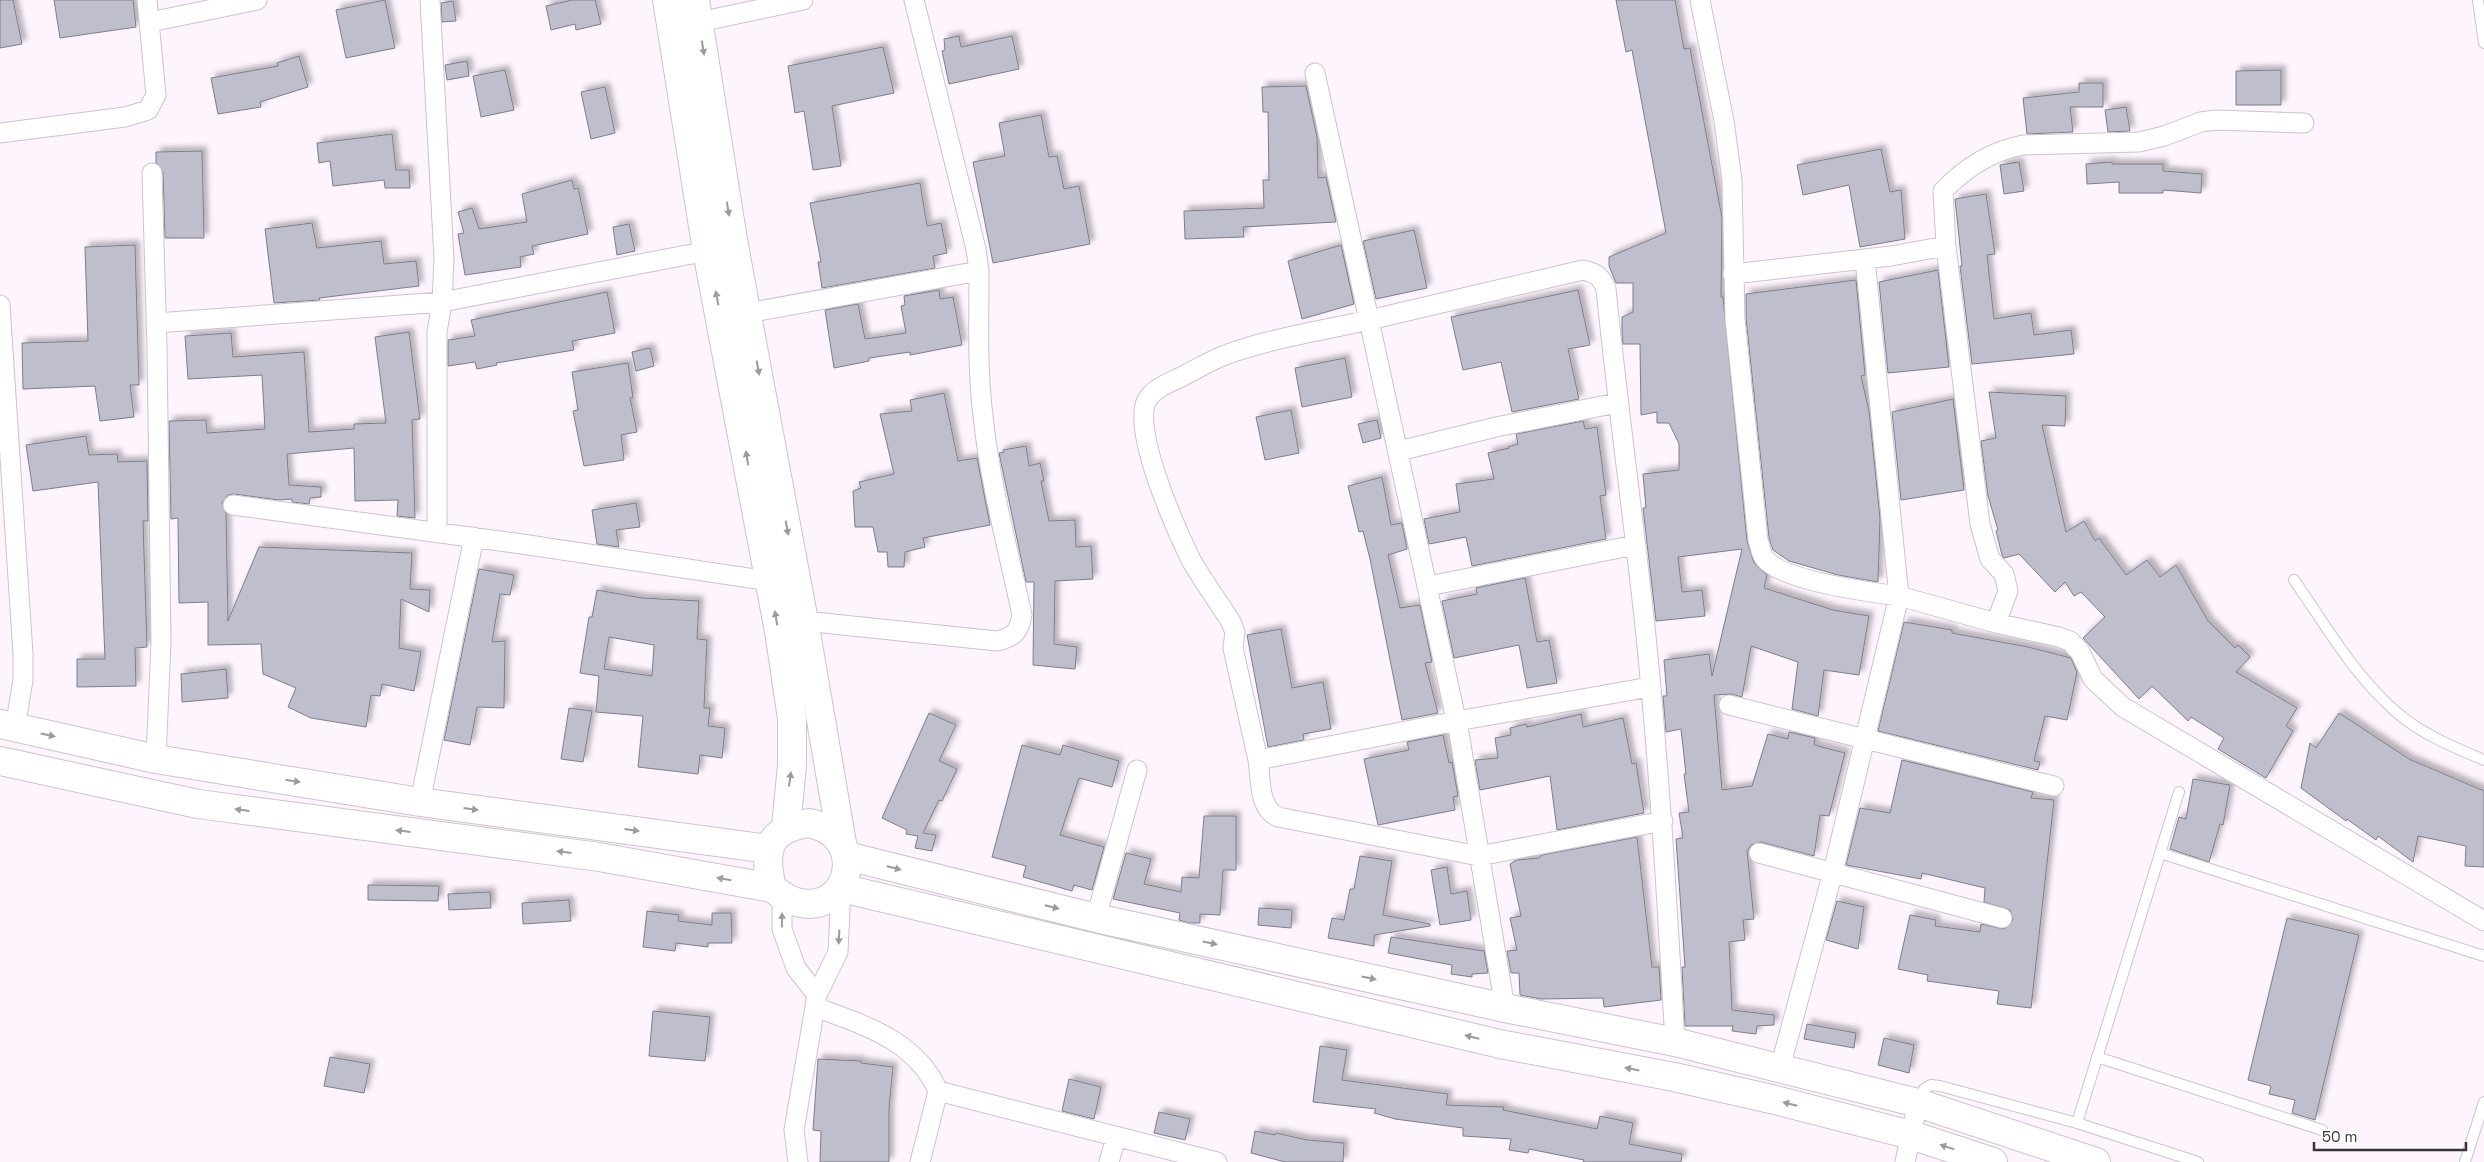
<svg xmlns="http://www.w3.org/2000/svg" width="2484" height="1162" viewBox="0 0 2484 1162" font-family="'Space Grotesk',sans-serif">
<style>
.building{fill:#bebecd;stroke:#7d7e8b;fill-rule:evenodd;filter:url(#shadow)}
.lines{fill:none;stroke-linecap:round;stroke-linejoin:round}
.lane-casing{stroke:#cdc2ce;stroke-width:12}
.street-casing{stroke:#cdc2ce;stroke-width:21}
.secondary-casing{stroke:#cdc2ce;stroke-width:30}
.lane{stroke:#fff;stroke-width:10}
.street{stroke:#fff;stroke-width:19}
.secondary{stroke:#fff;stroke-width:28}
.oneway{fill:#9c9a9c}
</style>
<defs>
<filter id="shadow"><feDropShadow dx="4.5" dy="-4.5" stdDeviation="2.5" flood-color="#0004"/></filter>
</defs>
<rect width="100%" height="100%" fill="#fef4fe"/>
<!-- building -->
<path class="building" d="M0 0H13L22 44 0 48Z
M54 0H133L136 27 60 38Z
M385 0 395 48 346 58 336 10Z
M572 0H595L601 24 576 30 575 24 551 30 546 6Z
M1616 0H1675L1684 49 1690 48 1722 218 1721 297H1723L1747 541 1754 563 1767 575 1764 588 1833 610 1869 616 1859 675 1824 670 1818 716 1792 709 1798 662 1751 646 1742 697 1731 694 1714 695 1722 790 1752 786 1768 734 1788 739 1789 732 1815 738 1814 745 1845 753 1829 816 1820 815 1814 856 1761 842 1751 845 1747 851 1754 919 1743 920 1745 940 1729 942 1732 1010 1774 1015V1025L1757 1026 1756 1034 1732 1031 1733 1026H1685L1682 967H1685L1676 839 1683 838 1679 813 1689 812 1684 774H1686L1681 729 1666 732 1663 696H1667L1664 660 1709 654 1712 676 1742 549 1678 557 1682 592 1702 590 1705 616 1656 621 1643 508H1646L1643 474 1679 470V444L1669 423H1657V412L1641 415 1640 344H1623L1622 333V317L1633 312V283H1616L1609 266V257L1666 233 1632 50 1626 52Z
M453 1 456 21 442 22 441 3Z
M959 36 961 47 1012 36 1019 69 949 84 942 51 945 50 944 39Z
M883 47 894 93 832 106 841 166 813 170 804 111 795 113 788 66Z
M299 56 308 87 260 102 261 107 218 114 211 78 278 66 277 63Z
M467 61 469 76 447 80 445 65Z
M505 70 514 110 481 117 473 76Z
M2281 70V105H2236V71Z
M2079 83H2103V107H2070L2073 132 2027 134 2023 98 2079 92Z
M1306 86 1317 137 1318 178 1326 177 1336 222 1243 227 1244 237 1185 239 1184 211 1264 208 1263 180H1269L1268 112H1263L1262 87Z
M605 87 615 133 591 139 581 92Z
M2126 107 2130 131 2108 132 2105 110Z
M1041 115 1049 157 1057 156 1064 189 1079 186 1090 244 993 263 973 162 1005 156 999 123Z
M392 134 396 170H409L410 188H385L384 180 333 186 330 161 319 163 317 143Z
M1881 149 1890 192 1901 190 1905 239 1860 247 1849 185 1803 195 1797 165Z
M202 151 204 238H165L163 173 156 163V152Z
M2019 162 2024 191 2004 194 2000 165Z
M2112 162V164H2163V171L2202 174 2201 193 2163 190V193H2119V182L2087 184 2086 164Z
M572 180 574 189 578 188 588 234 532 246 534 254 520 257 521 267 465 275 458 234 464 233 458 212 472 208 479 229 527 222 522 194Z
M920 183 927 226 941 223 947 253 933 256 935 268 822 288 818 262H821L810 203Z
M1986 194 1995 254 1987 255 1994 319 2031 313 2034 335 2071 330 2074 354 1972 364 1960 266H1962L1955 199Z
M312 223 317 248 381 241 384 264 416 261 419 286 319 298 320 300 274 303 265 229Z
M629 224 635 251 617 255 613 227Z
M1414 230 1427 288 1376 299 1363 241Z
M135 245 139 385H130L134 417 100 421 95 386 23 389 22 343 88 341 85 247Z
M1341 245 1354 304 1302 319 1288 261Z
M1938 270 1949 367 1888 373 1879 282Z
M1856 280 1865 375 1861 376 1869 411 1880 518 1878 582 1838 575 1789 561 1773 550 1769 538 1746 318V294Z
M939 290 940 299 953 297 962 345 910 355V352L869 358V361L834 368 825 310 858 304 865 339 906 333 901 306 905 305 904 296Z
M1578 290 1590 345 1568 349 1579 399 1512 412 1501 362 1463 370 1451 317Z
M607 292 615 333 572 341 574 350 496 363 497 365 477 369 475 362 448 366V340L475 336 471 320Z
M409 332 420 419 412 420 415 518 397 516 398 500 355 501 354 448 287 454 289 485 321 487V497L310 498 309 504 292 502V499L279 500 234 494 228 495 222 503 226 513 228 621 259 547 412 553 410 589 430 590 429 612 401 599 399 648 421 652 414 691 382 684 380 696 371 695 366 727 311 718 288 707 296 688 263 674 261 644 208 645V602L179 603 178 518 171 519 169 421 206 420 207 433 265 429 262 375 188 379 185 336 231 333 233 357 304 352 309 432 354 429V424L386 423 375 337Z
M650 348 654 366 636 371 632 352Z
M1345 358 1352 397 1302 407 1295 368Z
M628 363 633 398H630L637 432 621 435 624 460 584 466 573 411 578 410 572 372Z
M1989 392 2066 396 2065 426 2042 425 2066 532 2084 521 2095 541 2099 538 2126 575 2147 560 2160 577 2176 565 2208 621 2235 648 2238 645 2250 657 2236 672 2297 708 2286 726 2293 731 2266 778 2218 749 2224 738 2191 717 2188 721 2152 686 2139 699 2083 638 2105 617 2081 592 2074 596 2065 582 2055 592 2019 554 2004 558 2002 555 1996 531 1998 530 1988 496 1981 441 1996 438Z
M944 393 958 461 977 458 990 525 923 538 925 547 905 552 904 567H888L887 552H878L873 527H855L853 491 861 488 859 482 894 474 880 414 912 411 910 400Z
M1953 399 1964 490 1901 500 1892 412Z
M1291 410 1299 453 1265 460 1256 417Z
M1377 420 1381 438 1363 443 1358 424Z
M1583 421 1585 429 1597 427 1606 495 1600 496 1606 539 1472 566 1466 537 1429 544 1424 519 1460 512 1456 484 1494 479 1488 453 1509 448 1508 447 1518 444 1516 434Z
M86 436 89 455 117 454 118 462 147 461 148 521H143L147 647 135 648 136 686 77 687V659H105L98 482 33 491 26 445Z
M1026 446 1029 466 1040 463 1044 481H1041L1049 521 1075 520 1076 547 1091 546 1093 579 1055 581 1054 644 1077 647 1075 669 1033 665 1034 582H1026L999 453 1004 452 1003 450Z
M1382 477 1391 525 1402 523 1407 549 1388 555 1400 608 1420 605 1432 662 1425 663 1438 713 1402 720 1370 559 1363 531 1359 532 1348 486Z
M636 503 640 527 616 530 619 547 597 544 592 510Z
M479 569 514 575 510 595 500 594 492 642 505 641 504 708 477 707 470 745 444 740Z
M1525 578 1537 642 1549 640 1557 683 1527 688 1519 645 1454 658 1442 601 1477 594 1476 588Z
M597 590 642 598 699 601 697 639 707 640 704 708H710L708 726 725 728 722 758 700 755 698 774 638 767 643 716 596 712 599 676 580 673 589 617H592ZM609 637 654 645 652 676 604 669Z
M1904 622 1952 630V633L2028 647 2071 658 2077 672 2067 720 2045 716 2034 761 2040 762 2038 770 1878 731Z
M1281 629 1292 688 1323 682 1331 729 1303 734 1304 740 1268 747 1247 635Z
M226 669 228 698 182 702 181 674Z
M569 708 592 711 583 762 561 759Z
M929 713 956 725 939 761 957 769 942 801 939 800 923 833 936 835 932 851 915 848 918 836 906 834 907 830 882 818Z
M2339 713 2409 759 2484 791V867L2465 866 2466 846 2418 836 2413 862 2378 836 2376 840 2347 819 2346 821 2301 788 2310 743 2316 748Z
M1581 714 1583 727 1623 718 1632 764 1636 763 1644 813 1557 830 1550 776 1480 790 1475 760 1498 758 1495 738 1511 735 1510 728 1526 724 1527 727Z
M1443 735 1449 763 1452 762 1458 796 1453 797 1455 810 1378 825 1364 759 1409 750 1407 742Z
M1022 745 1060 755 1063 745 1119 761 1112 787 1079 778 1060 835 1104 847 1092 890 1074 885 1072 891 1023 877 1026 866 992 857Z
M1902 760 2033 792 2031 798 2054 800 2031 1008 1997 1004 1999 991 1927 981 1928 975 1898 969 1910 915 1936 920 1935 926 1980 932 1981 924 2004 929 2013 920 2010 910 1984 902 1985 888 1922 873 1921 879 1846 865 1860 808 1890 813Z
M2193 779 2230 785 2223 825 2220 824 2209 862 2170 849 2179 817 2186 819Z
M1204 816H1236V870H1223L1220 915 1200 914V923H1189L1179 920 1180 913 1113 899 1126 853 1151 859 1144 884 1181 892 1182 877 1199 878Z
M1637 837 1652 967H1659L1661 1000 1604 1007 1603 998 1541 999 1520 995 1519 973H1511L1507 951 1517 950 1510 918 1521 916 1510 864 1517 860 1539 858 1542 855Z
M1360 856 1392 861 1383 915 1430 924V926L1374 935V946L1328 938 1332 918 1344 920 1350 889H1354Z
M1447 867 1451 894 1467 891 1471 920 1440 925 1431 870Z
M368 885 439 886 438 901 368 900Z
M490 892 491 908 449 910 448 894Z
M569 900 571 921 523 924 522 903Z
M1837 901 1864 907 1858 949 1826 940Z
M1259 908 1292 910 1291 928 1258 925Z
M647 911 679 915 678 921 712 925V913H731L732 943H708V947L676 943 675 951 643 947Z
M2287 918 2359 935 2315 1120 2292 1113 2295 1100 2269 1094 2271 1086 2248 1080Z
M1391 937 1484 951 1488 973 1472 974V977L1451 974 1452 965 1388 953Z
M653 1011 710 1017 705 1061 649 1056Z
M1807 1024 1856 1033 1854 1048 1804 1039Z
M1884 1038 1914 1045 1909 1073 1878 1065Z
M1320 1046 1347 1050 1342 1080 1448 1094 1446 1105 1504 1107 1503 1110 1597 1129 1600 1116 1633 1123 1629 1144 1682 1154 1681 1162H1583L1584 1160 1529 1149 1528 1153 1509 1150 1511 1139 1463 1136V1128L1395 1119 1374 1113 1376 1109 1313 1102Z
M330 1057 370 1064 364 1093 324 1086Z
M818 1059 861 1061V1063L893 1067 889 1108V1162H820L821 1131 813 1130Z
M1069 1079 1101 1087 1094 1119 1062 1111Z
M1159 1112 1190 1119 1185 1140 1154 1133Z
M1255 1131 1275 1135 1276 1133 1307 1140 1344 1143 1343 1162H1285L1251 1153Z"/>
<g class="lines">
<!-- lane casing -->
<g class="lane-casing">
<path id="lane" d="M2478 0 2484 43
M2294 580C2325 624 2353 674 2394 710 2419 733 2453 747 2484 760
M2160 853 2484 956
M2097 1057 2322 1130
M1919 1102 1924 1089 1931 1085 1940 1086 2077 1123 2198 1162
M2077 1123 2179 792
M2465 1162 2484 1102"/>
</g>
<!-- street casing -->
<g class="street-casing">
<path id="street" d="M430 0 444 259 442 302 718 249
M1700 0 1724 121 1732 180 1735 319 1758 540C1760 546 1761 554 1765 559 1783 581 1869 592 1899 596L1833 872 1780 1068
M150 22 257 0
M699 22 803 0
M0 133 125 117 148 110 156 95 147 0
M152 173 157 347 161 642 156 759
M1865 259 1899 596 1996 623 2008 591 2004 574 1990 559 1980 524 1946 246
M1733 274 1891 256 1946 246 1943 191C1965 168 1991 151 2023 145L2139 142 2164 136 2201 122 2216 120 2304 123
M0 305 23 654V680L15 728
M747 313 979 271 976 249 914 0
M156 323 442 302 437 332V533
M1399 451 1496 427 1617 403
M233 505 515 543 769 581
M1428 586 1635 545
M804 621 997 641C1014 637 1019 632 1022 615 1008 549 990 483 983 416 977 368 979 319 979 271
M1996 623 2059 637 2070 641 2080 652 2093 679 2123 707 2484 921
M1650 687 1457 721 1258 760C1261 779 1258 808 1278 817L1479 856 1663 821
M1729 705 2054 786
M1258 760 1233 648 1235 632 1231 622C1218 601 1202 580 1190 558 1176 529 1131 429 1147 400 1154 388 1169 383 1181 377 1195 370 1210 361 1225 355 1271 338 1321 331 1369 320L1315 73
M420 802 474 537
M1759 853 2002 918
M782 895V929L796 968 817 995
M1096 918 1137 770
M815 1007C863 1025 916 1040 938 1091L1217 1162
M1505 1008 1459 733 1369 320 1583 270C1596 273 1601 276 1606 289 1617 399 1632 508 1644 617 1659 759 1667 900 1675 1042
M798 1162 794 1130 817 995 838 952 841 888
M920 1162 938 1091
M1109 1162 1116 1137
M1905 1162 1918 1103"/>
</g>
<!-- secondary casing -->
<g class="secondary-casing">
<path id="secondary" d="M667 0 707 251 779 631 792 719V765L786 827
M695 0 734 246 804 621 842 843
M0 724 156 759 420 802 769 849
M0 761 198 804 599 857 772 888
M809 823C870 835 851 917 796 902 787 900 779 893 772 888 763 851 767 829 809 823Z
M847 856 1096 918 1505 1008 1675 1042 1918 1103 2096 1162
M841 888 1500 1044 1674 1077 1771 1099 1911 1135 1993 1162"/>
</g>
<!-- lane -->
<use href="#lane" class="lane"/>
<!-- street -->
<use href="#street" class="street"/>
<!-- secondary -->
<use href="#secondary" class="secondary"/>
</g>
<!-- one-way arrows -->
<defs><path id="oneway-solid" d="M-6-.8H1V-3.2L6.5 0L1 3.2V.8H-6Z" transform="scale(1.25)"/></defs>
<g class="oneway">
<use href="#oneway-solid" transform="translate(703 48) rotate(81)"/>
<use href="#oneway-solid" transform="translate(728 209) rotate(81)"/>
<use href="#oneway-solid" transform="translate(717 298) rotate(-101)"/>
<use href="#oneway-solid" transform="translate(758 368) rotate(80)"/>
<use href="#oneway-solid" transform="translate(747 458) rotate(-100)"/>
<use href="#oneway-solid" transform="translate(787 528) rotate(80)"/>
<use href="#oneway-solid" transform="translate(776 618) rotate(-100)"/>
<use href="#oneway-solid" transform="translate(48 735) rotate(12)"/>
<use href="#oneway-solid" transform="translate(790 779) rotate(-82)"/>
<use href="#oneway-solid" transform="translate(293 781) rotate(9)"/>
<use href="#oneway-solid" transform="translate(471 809) rotate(8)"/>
<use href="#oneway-solid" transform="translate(242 810) rotate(-173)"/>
<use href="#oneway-solid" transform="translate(632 830) rotate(8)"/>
<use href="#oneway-solid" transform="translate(403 831) rotate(-173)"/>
<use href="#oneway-solid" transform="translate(564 852) rotate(-173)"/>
<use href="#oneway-solid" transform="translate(894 868) rotate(14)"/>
<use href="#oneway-solid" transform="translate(724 879) rotate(-170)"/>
<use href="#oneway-solid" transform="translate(1052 907) rotate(14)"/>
<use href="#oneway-solid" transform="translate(782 920) rotate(-89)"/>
<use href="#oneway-solid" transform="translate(839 937) rotate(93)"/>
<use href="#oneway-solid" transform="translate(1210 943) rotate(12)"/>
<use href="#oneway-solid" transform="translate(1369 978) rotate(12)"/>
<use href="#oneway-solid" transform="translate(1472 1037) rotate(-166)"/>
<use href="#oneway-solid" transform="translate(1632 1069) rotate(-169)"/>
<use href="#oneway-solid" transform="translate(1790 1104) rotate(-166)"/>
<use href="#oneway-solid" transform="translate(1947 1147) rotate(-162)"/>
</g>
<!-- scale -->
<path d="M2314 1142v8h152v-8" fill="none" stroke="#393439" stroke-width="2.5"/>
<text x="2322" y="1142" font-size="15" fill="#393439" stroke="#ffffff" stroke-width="4" paint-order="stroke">50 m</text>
</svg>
